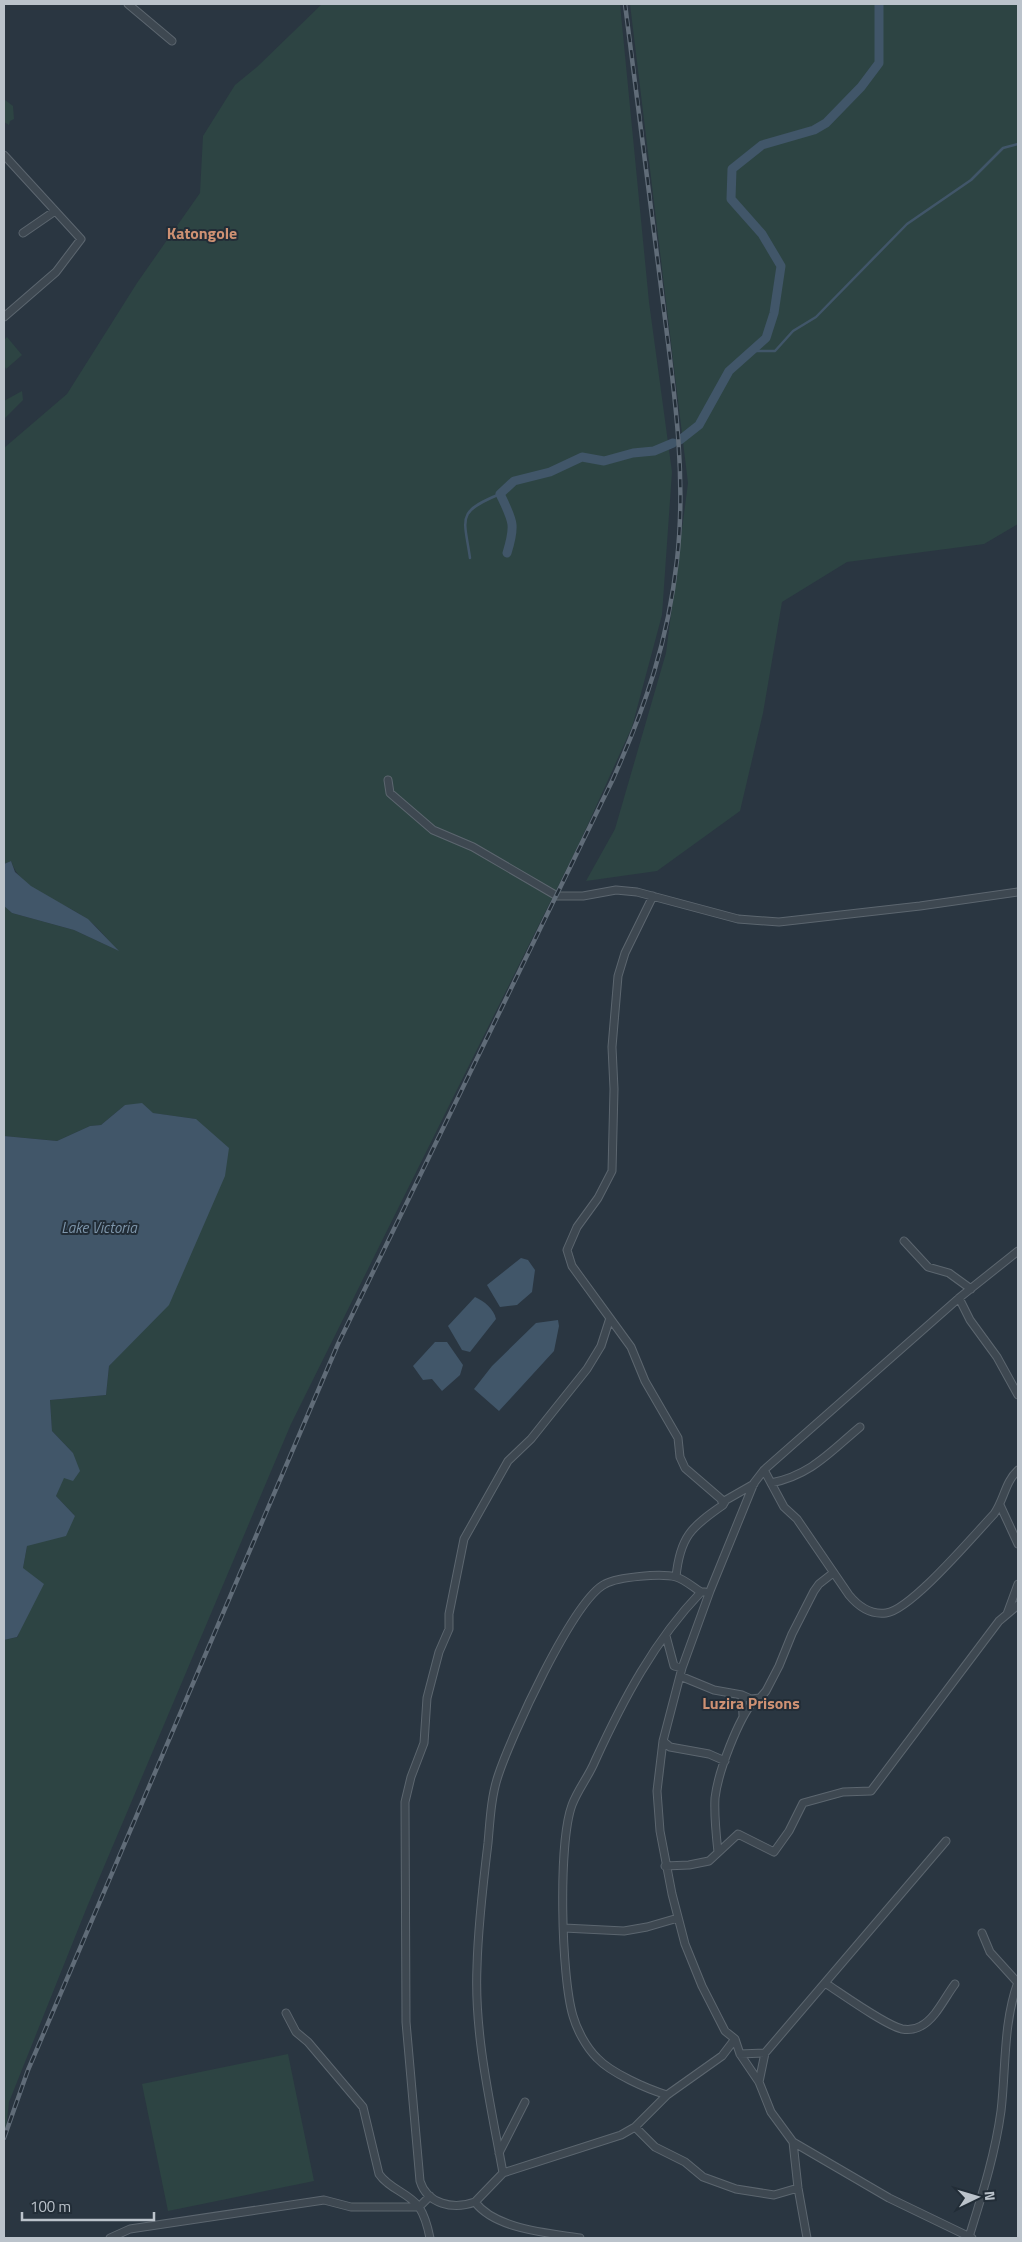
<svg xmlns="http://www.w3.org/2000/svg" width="1022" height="2242" viewBox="0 0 1022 2242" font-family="'Titillium Web',sans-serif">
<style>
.green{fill:#2d4443}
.water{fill:#415669}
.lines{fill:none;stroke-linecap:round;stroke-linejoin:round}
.stream{stroke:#415669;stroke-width:2.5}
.canal{stroke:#415669;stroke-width:9}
.minor-casing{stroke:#5c666f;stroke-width:9}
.minor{stroke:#3e4851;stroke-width:7}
.rail-casing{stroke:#606c78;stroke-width:4.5}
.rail{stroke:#222d37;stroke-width:2.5;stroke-dasharray:8;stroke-linecap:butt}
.labels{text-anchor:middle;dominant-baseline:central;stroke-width:4;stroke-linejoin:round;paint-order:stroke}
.water-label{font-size:15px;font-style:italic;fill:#7e96ab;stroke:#222d37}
.quarter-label{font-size:16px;font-weight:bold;fill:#ce9173;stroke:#222d37}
</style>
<rect width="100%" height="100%" fill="#2a3641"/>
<!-- green -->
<path class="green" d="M322 4H620L649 302 672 472 662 615 632 727 579 844 291 1424 87 1907 9 2102 4 2150V1640L18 1637 23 1568 27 1546 75 1516 56 1496 73 1453 52 1431 50 1400 106 1395 109 1366 131 1342 196 1119 152 1113 125 1105 101 1125 90 1126 57 1141 4 1136V906L12 913 74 930 117 950C108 940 98 927 87 919 63 901 21 892 11 861L4 864V448L67 394 137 283 200 193 203 136 235 85 257 67Z
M630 4H1018V524L984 544 847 562 782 602 763 713 740 811 657 871 586 881 615 829 666 653 688 483Z
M5 100 13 106 14 119 10 121 9 125 4 122Z
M7 337 22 355 6 369 4 365V340Z
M22 391 23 400 4 419V401Z
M288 2054 314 2181 168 2211 142 2084Z"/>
<!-- water -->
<path class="water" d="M11 861 15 872 31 886 88 919 119 951 74 930 12 913 4 906V864Z
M142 1103 153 1113 196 1119 229 1148 225 1176 169 1305 109 1366 106 1395 50 1400 52 1431 73 1453 80 1471 73 1481 64 1478 56 1496 75 1516 66 1536 27 1546 23 1568 44 1584 17 1637 4 1640V1136L57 1141 90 1126 101 1125 125 1105Z
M521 1258 528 1260 535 1270 532 1292 517 1305 500 1307 487 1285Z
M475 1297C484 1301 494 1309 496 1319L470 1352 462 1350 448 1326Z
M558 1320 559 1326 554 1351 499 1411 474 1389 492 1366 536 1323Z
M435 1342H447L463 1365 460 1375 442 1391 432 1379 423 1380 413 1366Z"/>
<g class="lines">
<!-- stream -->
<path class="stream" d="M752 351H775L793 331 816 317 907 224 971 180 1003 148 1018 144
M470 558C464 517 456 512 500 494"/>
<!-- canal -->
<path class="canal" d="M680 440 699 425 729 371 766 338 774 313 781 266 762 234 731 199 732 169 762 145 814 130 826 123 861 87 879 63V4
M507 553C516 524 513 521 500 494L514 481 550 472 582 457 604 461 633 453 654 451 673 443"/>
<!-- minor casing -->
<g class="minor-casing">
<path id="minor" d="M128 4 172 41
M4 155 81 239 56 272 4 317
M23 233 55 211
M388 780 390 793 433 830 473 847 557 896H583L616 890 637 892 738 919 779 922 920 906 1018 892
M653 896 625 953 618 976 612 1047 614 1089 612 1171 598 1198 577 1227 567 1250 572 1266 631 1347 645 1381 678 1438 680 1457 685 1468 721 1499 723 1505 726 1500 754 1484
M904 1241 928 1267 949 1273 971 1289
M959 1298 970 1320 997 1357 1018 1395
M764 1470 784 1507 797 1519 849 1595C858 1606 870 1615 886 1613 911 1610 974 1535 994 1514 1004 1500 1005 1482 1018 1470
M771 1483C811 1475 830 1452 860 1427
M1000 1505 1018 1544
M676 1577C680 1537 691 1527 723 1505
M705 1592H701C654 1641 623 1700 595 1761 589 1776 578 1789 572 1805 558 1843 561 1976 573 2016 577 2030 586 2047 597 2058 611 2073 647 2089 667 2095L722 2056 735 2039
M1007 1614 1018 1584
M666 1636 674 1666 682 1668
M680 1676 714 1690 742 1695 751 1699 760 1698 766 1691 779 1666 792 1634 814 1591 819 1584 833 1573
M742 1695 743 1716
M663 1741 670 1747 709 1754 725 1761
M718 1852C716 1834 714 1816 715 1798 718 1772 738 1719 755 1699
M665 1866 689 1865 709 1861 738 1834 774 1852 789 1831 803 1803 843 1792 871 1791 999 1621 1018 1605
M564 1928 624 1931 647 1927 678 1918
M982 1933 990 1952 1018 1983
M825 1983C842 1994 885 2025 902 2029 908 2030 916 2029 921 2026 936 2018 945 1997 955 1984
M286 2013 296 2032 308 2042 363 2107 379 2174C389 2189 409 2193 419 2207 425 2216 428 2228 430 2238
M740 2054 765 2053 946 1841
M759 2082 765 2053
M635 2127 667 2095
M793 2142 889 2198 972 2238
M499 2153 525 2102
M503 2173C491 2106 474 2035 477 1967 478 1926 483 1884 488 1843 490 1821 491 1797 498 1776 510 1739 573 1600 605 1584 618 1577 661 1573 676 1577 684 1579 694 1588 701 1592
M475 2202C453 2210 427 2204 420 2181L406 2022 405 1802 411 1777 424 1743 427 1698 439 1652 449 1629V1614L464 1539 508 1461 531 1439 587 1369 601 1346 610 1318
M969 2237C982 2195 995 2155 1001 2111 1006 2069 1003 2023 1018 1982
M110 2238 130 2229 324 2200 351 2207H419L430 2196
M580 2238C548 2233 495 2229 475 2202L503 2173 621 2135 635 2127 655 2147 685 2162 703 2177 736 2189 774 2195 798 2188
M807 2238 798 2188 793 2142 771 2112 759 2082 740 2054 735 2039 725 2031 702 1986 685 1944 672 1894 660 1831 657 1791 663 1741 682 1668 710 1591 754 1483 764 1470 959 1298 1018 1251"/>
</g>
<!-- minor -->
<use href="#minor" class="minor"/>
<!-- rail casing -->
<g class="rail-casing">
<path id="rail" d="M4 2138 28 2070 338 1344 613 779C646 705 668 641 677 560 687 471 673 383 662 295 650 198 638 101 625 4"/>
</g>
<!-- rail -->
<use href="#rail" class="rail"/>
</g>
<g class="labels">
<!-- water labels -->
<g class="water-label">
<text x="99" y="1227">Lake Victoria</text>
</g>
<!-- quarter labels -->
<g class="quarter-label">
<text x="202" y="233">Katongole</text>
<text x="751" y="1703">Luzira Prisons</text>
</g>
</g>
<!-- border -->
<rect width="1022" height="2242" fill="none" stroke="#bbc3cb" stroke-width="10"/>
<!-- north arrow -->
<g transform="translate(977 2197) rotate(85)" stroke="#222d37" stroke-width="4" paint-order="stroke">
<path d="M0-4L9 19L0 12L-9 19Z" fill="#bbc3cb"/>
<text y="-8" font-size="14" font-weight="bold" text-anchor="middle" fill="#bbc3cb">N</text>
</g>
<!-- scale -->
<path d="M22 2212v8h132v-8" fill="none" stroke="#bbc3cb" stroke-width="2.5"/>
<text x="30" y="2212" font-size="15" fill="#bbc3cb" stroke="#222d37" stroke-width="4" paint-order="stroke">100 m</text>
</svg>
